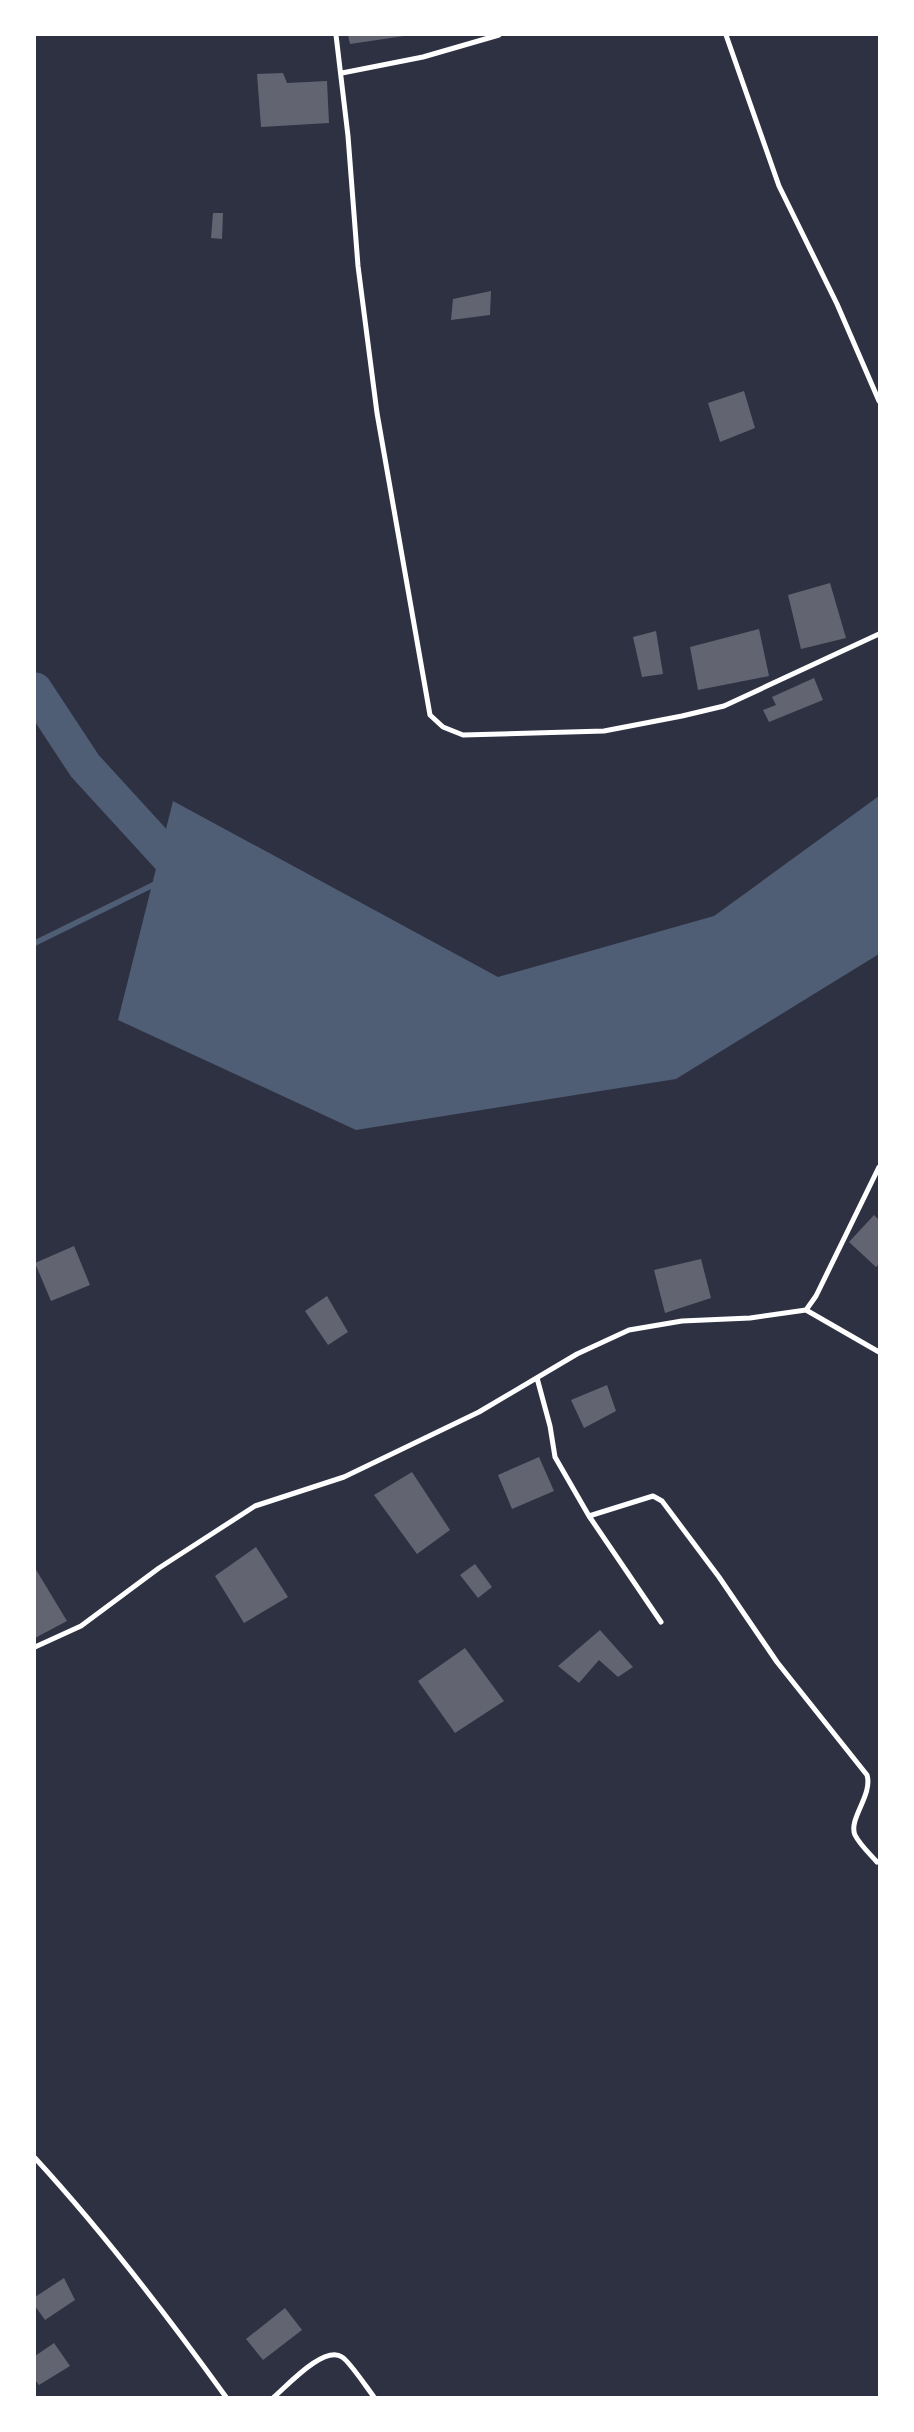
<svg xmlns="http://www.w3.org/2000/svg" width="914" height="2432" viewBox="0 0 914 2432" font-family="Inter,sans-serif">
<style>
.water{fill:#4f5d75}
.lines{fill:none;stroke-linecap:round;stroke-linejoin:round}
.stream{stroke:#4f5d75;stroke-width:5.5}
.river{stroke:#4f5d75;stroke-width:35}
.building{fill:#626471}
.minor{stroke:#fff;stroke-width:5}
</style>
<rect width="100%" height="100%" fill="#2d3142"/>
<!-- water -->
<path class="water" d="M879 796V954L676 1079 356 1130 118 1020 173 801 498 977 714 916Z"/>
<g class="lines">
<!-- stream -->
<path class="stream" d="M35 943 159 882"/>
<!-- river -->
<path class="river" d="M35 690 85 766 193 884"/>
</g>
<!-- building -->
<path class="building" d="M348 35H404V36L350 44Z
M283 73 287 83 327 81 329 123 261 127 257 74Z
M213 213H223L222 239 211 238Z
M491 291 490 315 451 320 453 299Z
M744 391 755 428 720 442 708 403Z
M830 583 846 638 801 649 788 595Z
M759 629 769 676 698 690 690 647Z
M656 631 663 674 642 677 633 637Z
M814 678 823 700 769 722 763 710 776 705 772 697Z
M874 1215 879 1220V1264L876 1267 849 1242Z
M74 1246 90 1285 51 1301 35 1263Z
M701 1259 711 1298 665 1313 654 1270Z
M327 1296 348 1332 328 1345 305 1311Z
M607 1385 616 1411 584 1428 571 1400Z
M539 1457 554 1491 512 1509 498 1475Z
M412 1472 450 1530 417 1554 374 1495Z
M256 1547 288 1597 244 1623 215 1576Z
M475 1564 492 1587 478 1598 460 1575Z
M35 1568 67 1621 35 1638Z
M600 1630 633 1667 618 1677 599 1660 579 1683 558 1666Z
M465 1648 504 1701 455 1733 418 1681Z
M64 2278 75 2300 45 2320 35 2306V2297Z
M285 2308 302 2330 263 2360 246 2339Z
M54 2343 70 2366 39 2385 35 2380V2356Z"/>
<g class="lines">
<!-- minor -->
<path class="minor" d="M336 35 348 136 358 266 377 413 430 715 443 727 463 735 604 731 682 716 724 706 879 634
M726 35 779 186 837 304 879 401
M342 73 423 57 499 35
M806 1310 879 1352
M537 1378 550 1426 555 1457 589 1516 661 1622
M589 1516 653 1496 662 1501 719 1577 777 1662 867 1775C873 1795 848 1819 855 1835 860 1845 870 1854 877 1862
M35 1647 81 1626 159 1568 255 1506 344 1477 479 1412 577 1354 629 1330 682 1321 750 1318 806 1310 816 1296 879 1167
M35 2158C104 2233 166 2314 226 2397
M274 2397C287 2386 324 2345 342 2357 350 2362 367 2388 374 2397"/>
</g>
<!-- border -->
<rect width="914" height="2432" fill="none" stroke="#ffffff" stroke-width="72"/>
</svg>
